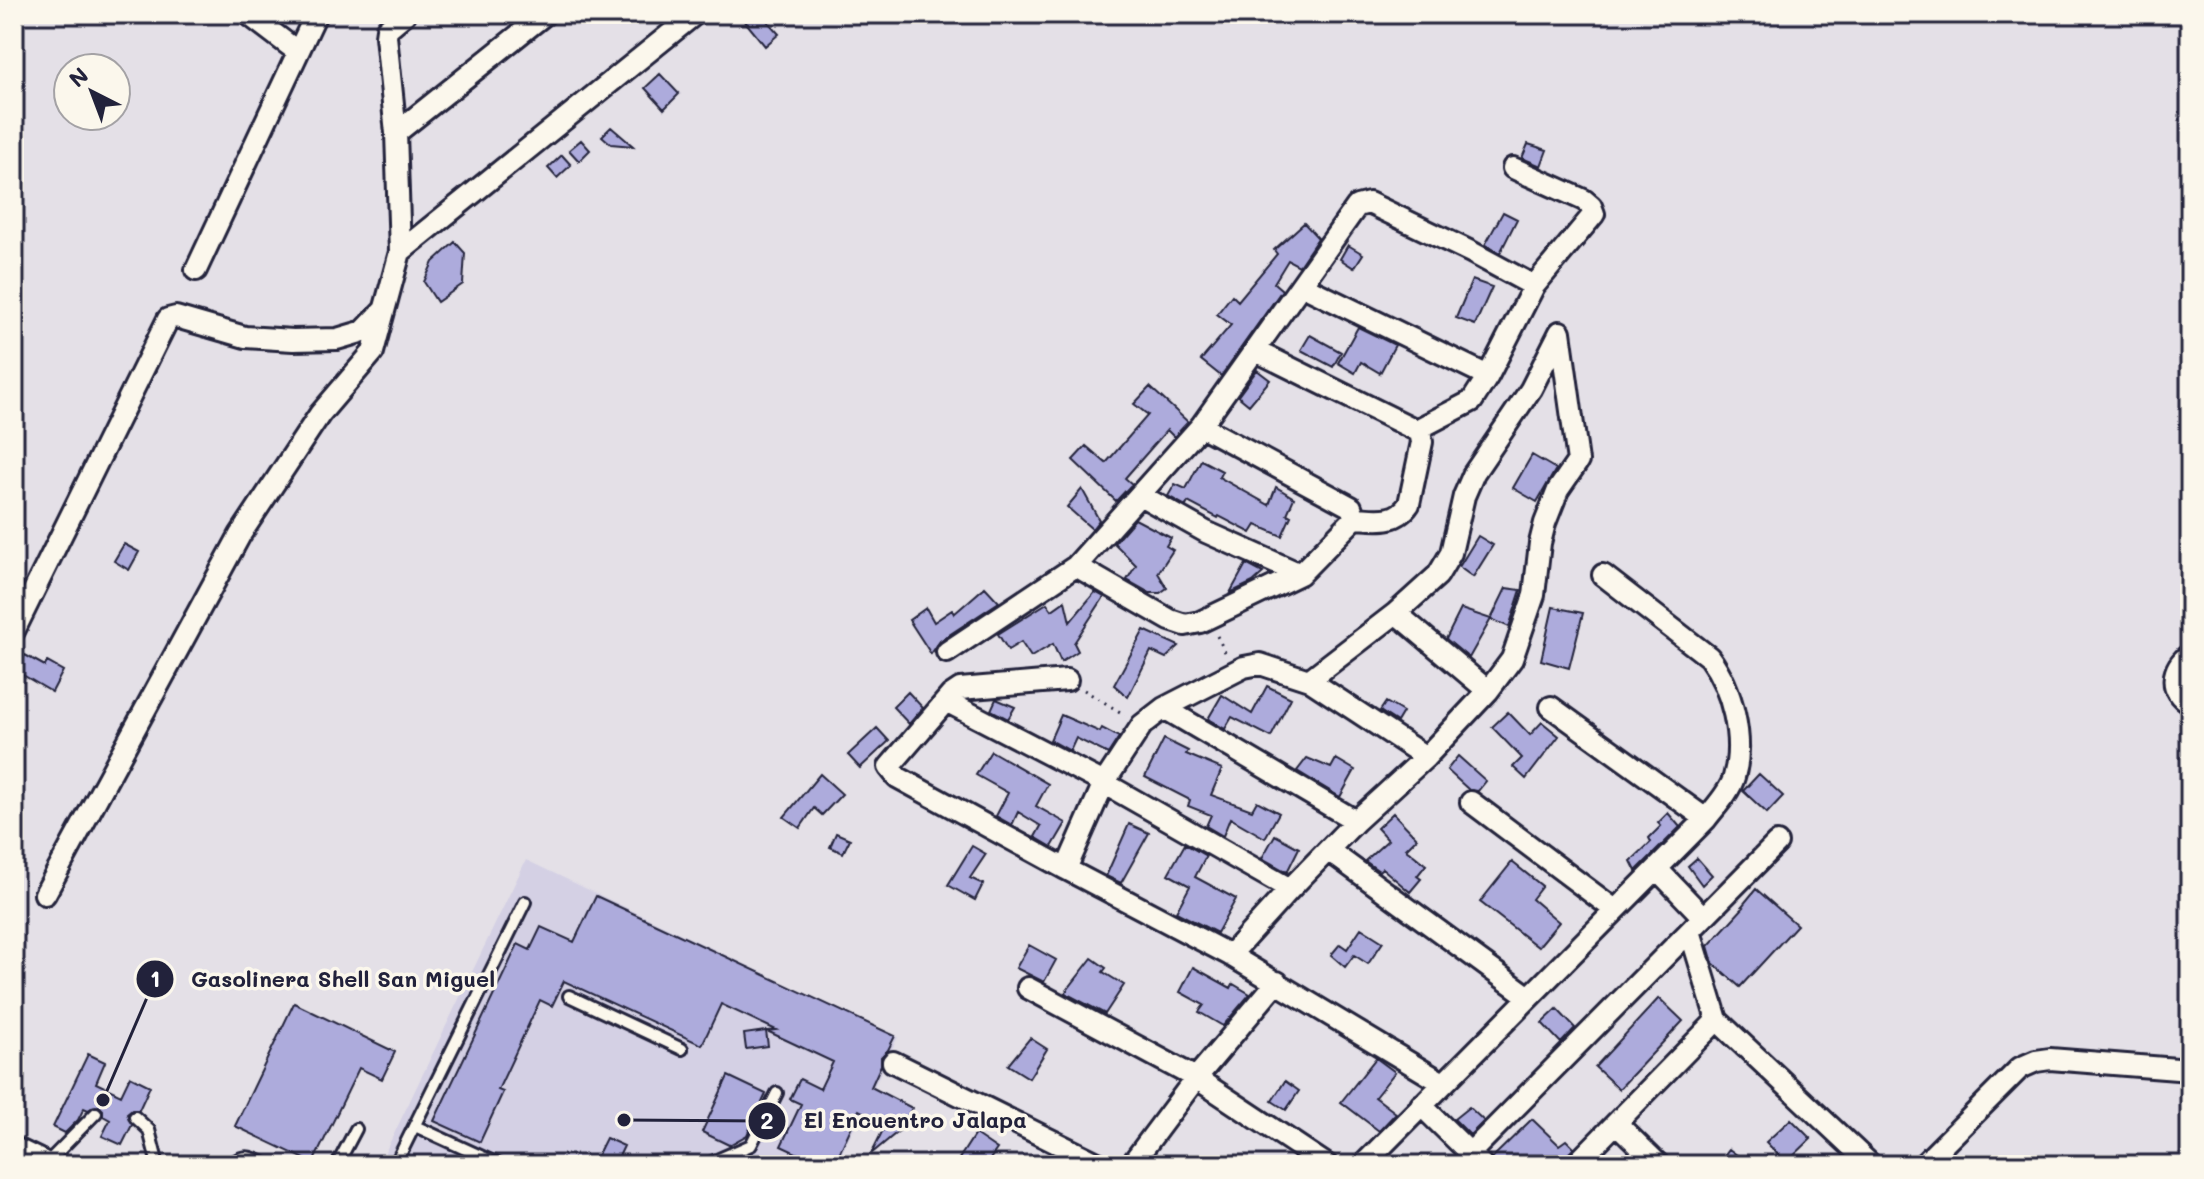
<svg xmlns="http://www.w3.org/2000/svg" width="2204" height="1179" viewBox="0 0 2204 1179" font-family="Mali,sans-serif">
<style>
.built{fill:#d4d0e4}
.building{fill:#adabdc;stroke:#22223b;stroke-width:2}
.lines{fill:none;stroke-linecap:round;stroke-linejoin:round}
.lane-casing{stroke:#22223b;stroke-width:16}
.street-casing{stroke:#22223b;stroke-width:26}
.secondary-casing{stroke:#22223b;stroke-width:34}
.path{stroke:#22223b;stroke-width:3;stroke-dasharray:2 6;stroke-linecap:butt}
.lane{stroke:#fbf7ec;stroke-width:10}
.street{stroke:#fbf7ec;stroke-width:20}
.secondary{stroke:#fbf7ec;stroke-width:28}
.leader{fill:none;stroke:#22223b;stroke-width:3}
.callout-dot{fill:#22223b;stroke:#fbf7ec;stroke-width:3}
.mark-label{font-size:24px;text-anchor:middle;font-weight:bold;fill:#fff}
.callout-label{font-size:22px;text-anchor:middle;font-weight:bold;fill:#22223b;stroke:#fbf7ec;stroke-width:7;stroke-linejoin:round;paint-order:stroke}
</style>
<rect width="100%" height="100%" fill="#e4e0e7"/>
<filter id="ink" filterUnits="userSpaceOnUse"><feTurbulence type="fractalNoise" baseFrequency=".0125" numOctaves="2"/><feDisplacementMap in="SourceGraphic" scale="16" xChannelSelector="R" yChannelSelector="G"/><feConvolveMatrix kernelMatrix="1 2 1 2 8 2 1 2 1" color-interpolation-filters="sRGB"/></filter>
<g filter="url(#ink)">
<!-- built -->
<path class="built" d="M526 860 898 1037 836 1165H379Z"/>
<!-- building -->
<path class="building" d="M739 14H761L779 34 765 46Z
M660 74 679 94 664 109 645 88Z
M611 127 633 146 611 144 602 136Z
M581 140 590 150 579 161 569 150Z
M1528 144 1547 150 1541 166 1522 158Z
M562 155 571 165 557 178 548 168Z
M1503 212 1517 219 1500 253 1485 245Z
M1304 223 1318 238 1299 266 1288 260 1274 283 1282 290 1221 376 1201 360 1231 325 1217 314 1232 295 1238 301 1277 254 1274 250Z
M455 242 465 253 463 284 437 302 424 282 433 262Z
M1348 245 1363 254 1354 268 1340 259Z
M1472 280 1492 287 1475 325 1456 318Z
M1358 327 1395 345 1380 373 1361 362 1355 373 1338 363Z
M1310 335 1341 352 1333 367 1301 350Z
M1257 370 1270 380 1249 405 1238 396Z
M1150 387 1188 422 1174 437 1167 430 1125 478 1132 484 1116 501 1073 460 1086 446 1106 463 1148 415 1134 404Z
M1532 455 1556 469 1537 502 1513 488Z
M1201 460 1222 471 1219 477 1269 505 1276 487 1294 498 1287 514 1291 516 1282 536 1256 525 1251 533 1219 516 1218 518 1188 502 1186 506 1168 496 1175 484 1186 489Z
M1082 489 1099 520 1092 529 1067 507Z
M1135 519 1171 538 1166 546 1173 550 1158 573 1167 588 1160 593H1150L1127 580 1136 565 1114 543Z
M1478 536 1493 545 1473 577 1459 567Z
M124 544 139 552 129 570 114 561Z
M1246 564 1263 573 1253 582 1230 593Z
M985 587 999 602 940 641 931 654 909 620 926 608 934 622 952 610 954 614Z
M1506 588 1521 590 1509 627 1491 619Z
M1095 592 1104 597 1074 643 1078 651 1061 662 1053 644 1031 657 1021 642 1008 650 998 634 1047 603 1052 610 1065 601 1070 622Z
M1553 607 1583 613 1569 668 1541 660Z
M1461 609 1491 619 1469 658 1446 639Z
M1144 630 1179 646 1166 658 1151 651 1128 697 1114 685Z
M25 655 45 666 47 662 63 671 52 692 16 671Z
M1267 686 1291 698 1271 737 1232 717 1225 729 1208 719 1222 695 1252 714Z
M908 692 923 708 909 724 893 707Z
M996 699 1015 707 1008 719 991 710Z
M1386 702 1403 712 1397 722 1380 711Z
M1508 712 1530 735 1542 722 1559 736 1526 779 1513 767 1522 758 1492 727Z
M1061 715 1100 732 1102 728 1119 737 1108 754 1076 738 1070 751 1050 740Z
M877 728 889 741 860 768 848 755Z
M1164 739 1188 751 1186 754 1222 769 1211 795 1252 810 1257 801 1279 813 1265 838 1230 818 1223 836 1206 826 1211 815 1188 806 1190 800 1145 777Z
M991 751 1048 784 1036 806 1066 823 1052 847 1035 837 1041 826 1018 812 1012 825 996 816 1008 793 976 775Z
M1458 756 1486 781 1478 791 1469 790 1447 770Z
M1307 758 1331 768 1336 759 1355 770 1340 797 1297 771Z
M820 774 842 794 822 815 814 808 800 828 784 817Z
M1759 774 1783 796 1767 813 1743 791Z
M1393 813 1417 838 1406 849 1426 865 1417 876 1421 879 1410 892 1382 868 1379 871 1365 861 1388 840 1377 828Z
M1668 813 1680 827 1636 871 1631 861 1651 842 1649 838 1661 826 1658 823Z
M1129 824 1149 833 1121 883 1106 876Z
M836 833 850 839 843 853 830 847Z
M1275 835 1299 848 1287 872 1262 858Z
M1185 844 1206 856 1195 877 1236 899 1217 933 1176 912 1190 886 1168 874Z
M972 846 986 854 970 878 983 884 975 900 948 885Z
M1697 858 1712 875 1702 885 1688 866Z
M1512 862 1542 886 1532 899 1559 922 1538 947 1480 902Z
M1756 889 1797 925 1740 987 1713 963 1708 946 1744 907 1742 906Z
M596 896 895 1036 888 1050 881 1057V1065L871 1087 912 1108 901 1129 871 1154 886 1124 859 1110 834 1165H822L781 1146 801 1104 790 1099 800 1079 820 1089 833 1062 767 1031 776 1030 721 1004 702 1045 564 981 552 1006 540 1000 498 1090 503 1092 480 1142 434 1121 518 944 530 950 541 927 574 942Z
M1361 928 1383 942 1368 964 1354 955 1345 967 1331 955 1340 944 1347 949Z
M1029 945 1056 960 1044 982 1016 968Z
M1092 958 1106 968 1103 972 1124 985 1105 1014 1065 993Z
M1193 967 1231 988 1233 984 1250 994 1223 1026 1199 1012 1204 1005 1180 992Z
M1659 998 1683 1021 1619 1089 1595 1067Z
M294 1003 395 1052 382 1079 359 1068 313 1163 235 1126Z
M1557 1009 1575 1028 1561 1043 1542 1023Z
M766 1031 768 1046 746 1049 744 1034Z
M1030 1038 1047 1049 1029 1078 1008 1065Z
M88 1054 105 1062 96 1083 121 1095 130 1076 150 1086 139 1110H132L127 1114 132 1125 122 1145 102 1136 110 1120 103 1116V1110L99 1106 88 1110 84 1108 78 1120 65 1133 53 1127Z
M1376 1058 1395 1072 1375 1097 1396 1113 1379 1131 1341 1102Z
M728 1076 766 1094 747 1135 729 1145 702 1132Z
M1285 1081 1299 1091 1286 1110 1272 1101Z
M1469 1107 1484 1121 1470 1135 1454 1119Z
M1532 1119 1559 1145 1566 1140 1574 1148 1565 1157 1562 1165H1495L1492 1158Z
M1791 1119 1811 1139 1786 1163 1766 1142Z
M975 1134 997 1149 986 1165H955Z
M606 1138 624 1146 615 1165 597 1156Z
M1729 1149 1750 1165H1717Z"/>
<g class="lines">
<!-- lane casing -->
<g class="lane-casing">
<path id="lane" d="M569 996 682 1049
M135 1117 149 1130 158 1165
M415 1126 500 1165
M45 1165 96 1113
M231 1165C243 1152 254 1158 267 1165
M337 1165 356 1129
M395 1165 525 902
M705 1165 751 1145 777 1093"/>
</g>
<!-- street casing -->
<g class="street-casing">
<path id="street" d="M248 14 298 52
M396 133 545 14
M400 252 695 14
M196 270 316 14
M1303 286 1488 376
M1256 351 1420 432
M1140 495 1206 532 1300 574
M1355 518C1376 519 1396 524 1409 504L1422 442 1420 432 1422 427 1472 401 1488 376 1534 286 1594 214 1591 206 1584 200 1513 168
M1076 566 1170 620 1185 625 1200 622 1300 574 1355 518 1351 507 1201 426
M1396 613 1488 691
M14 631 168 319 176 317 245 337 293 340 337 339 364 331 383 311
M947 652 1076 566 1201 426 1357 206 1369 203 1471 252 1534 286
M2190 654C2172 667 2167 691 2190 703
M1309 680 1426 757
M946 701 1104 783 1290 889
M1551 707 1706 819
M1164 708 1356 821
M1471 802 1615 910
M1328 850 1529 997
M1066 869 897 777 889 767 951 695 960 689 1067 680
M1657 869 1703 917
M45 894 240 535 320 414 373 352 400 252 396 133 386 36 387 29 405 14
M1690 931 1717 1020 1871 1165
M1230 955 1290 889 1356 821 1426 757 1488 691 1512 659 1534 595 1540 543 1545 523 1558 490 1578 461 1560 332
M1028 988 1196 1078 1327 1165
M893 1062 1101 1165
M1443 1083 1230 955 1066 869 1104 783 1142 725 1164 708 1244 667 1260 664 1309 680 1396 613 1438 575 1451 553 1464 496 1474 473 1531 389 1560 332
M1421 1105 1482 1165
M1616 1123 1659 1165
M1470 1153 1777 843
M1131 1165 1196 1078 1277 982
M1363 1165 1706 819C1715 807 1730 792 1734 777 1745 739 1732 688 1709 657L1603 575
M1575 1165 1717 1020
M1923 1165 2020 1068 2036 1061 2050 1059 2190 1070"/>
</g>
<!-- secondary casing -->
<g class="secondary-casing">
<path id="secondary" d="M14 1152 41 1165"/>
</g>
<!-- path -->
<path class="path" d="M1217 636 1226 654
M1084 690 1125 715"/>
<!-- lane -->
<use href="#lane" class="lane"/>
<!-- street -->
<use href="#street" class="street"/>
<!-- secondary -->
<use href="#secondary" class="secondary"/>
</g>
</g>
<!-- callouts -->
<path class="leader" d="M103 1100L155 979M624 1120L767 1121"/>
<g class="callout-dot">
<circle cx="103" cy="1100" r="8"/>
<circle cx="624" cy="1120" r="8"/>
<circle cx="155" cy="979" r="20"/>
<circle cx="767" cy="1121" r="20"/>
</g>
<g class="mark-label">
<text x="155" y="987">1</text>
<text x="767" y="1129">2</text>
</g>
<g class="callout-label">
<text x="343" y="987">Gasolinera Shell San Miguel</text>
<text x="915" y="1128">El Encuentro Jalapa</text>
</g>
<!-- margin -->
<rect width="2204" height="1179" fill="none" stroke="#fbf7ec" stroke-width="48"/>
<rect x="24" y="24" width="2156" height="1131" fill="none" stroke="#22223b" stroke-width="3" filter="url(#ink)"/>
<!-- north arrow -->
<g transform="translate(92 92) rotate(318)"><circle r="38" fill="#fbf7ec" stroke="#a4a2a5" stroke-width="2"/>
<path d="M0-6L14 30L0 20L-14 30Z" fill="#22223b"/>
<text y="-12" font-size="22" font-weight="bold" text-anchor="middle" fill="#22223b">N</text>
</g>
</svg>
